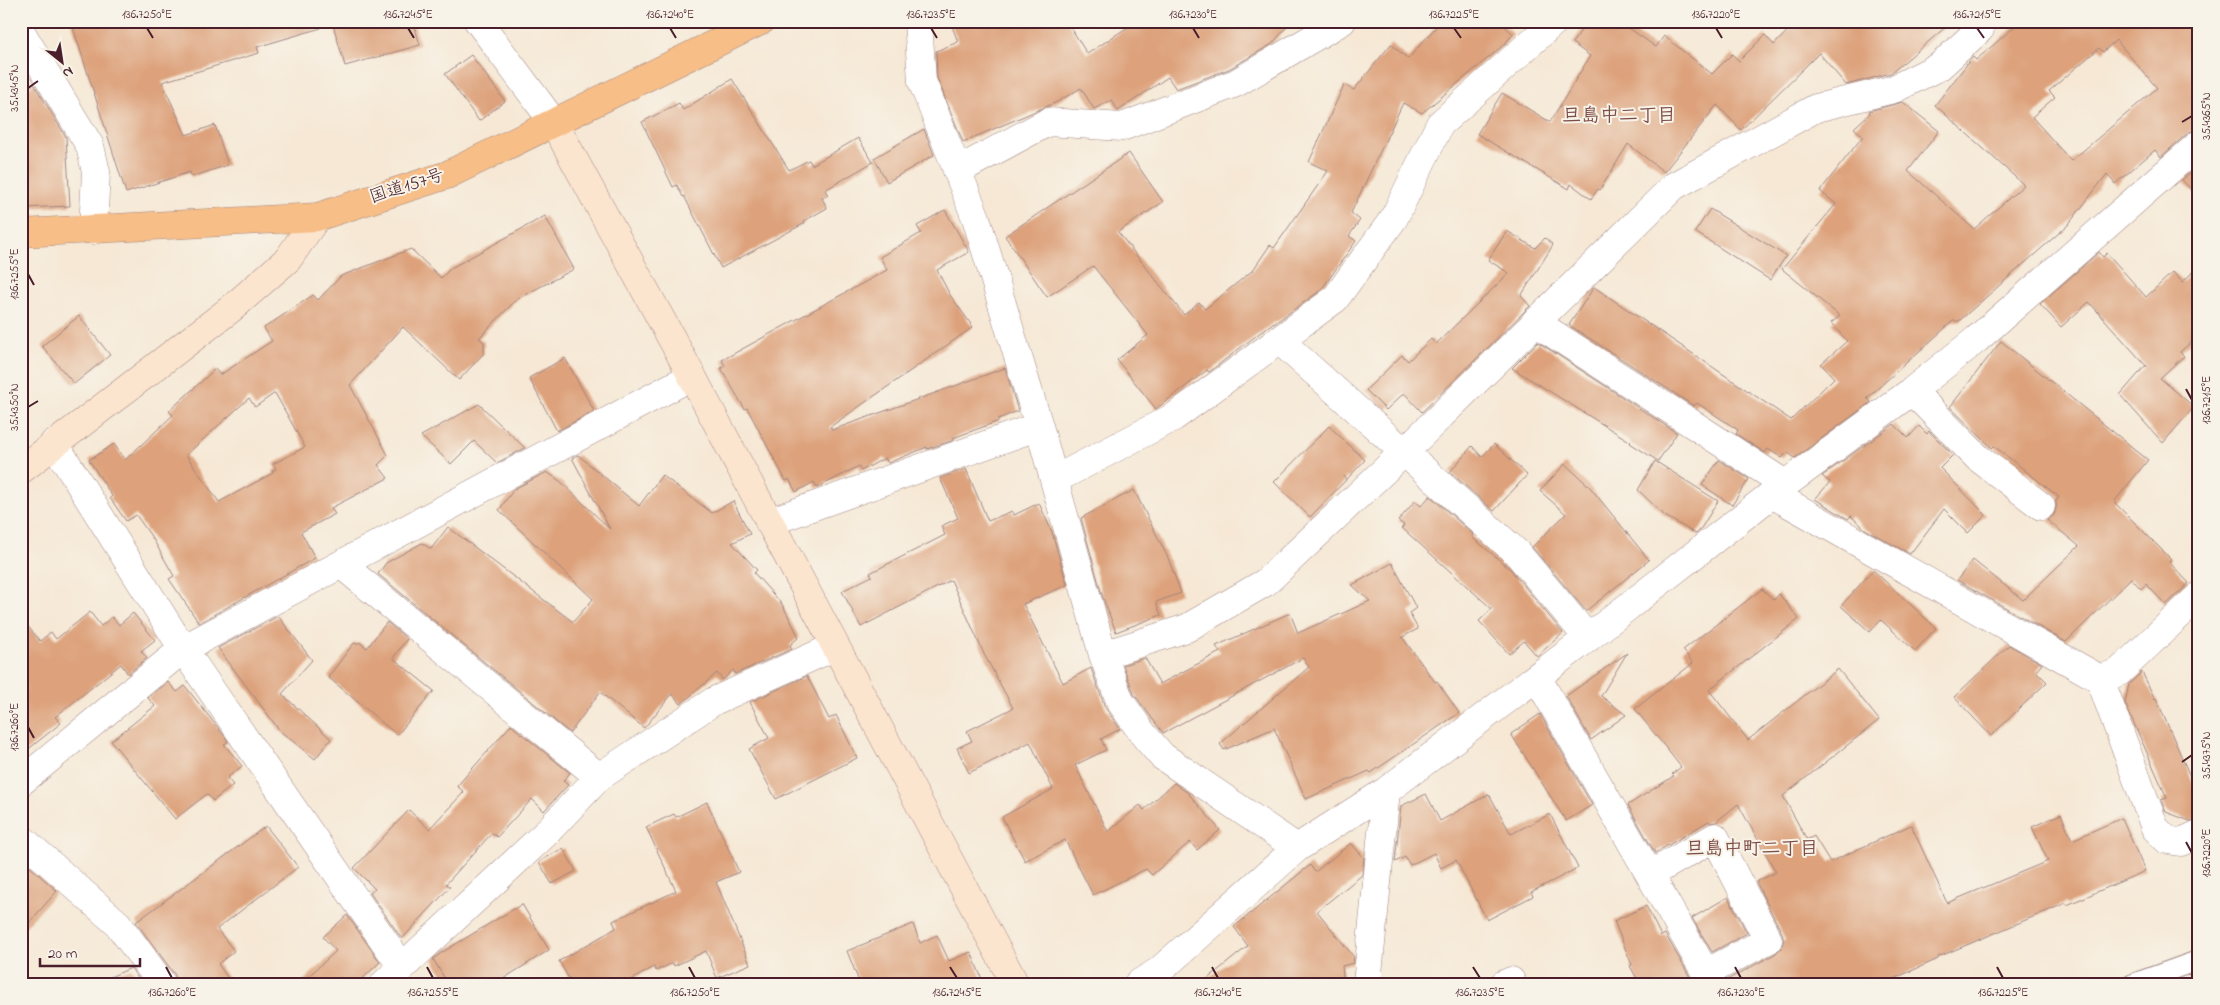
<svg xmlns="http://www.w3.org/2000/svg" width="2220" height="1005" viewBox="0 0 2220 1005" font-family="'Indie Flower','Klee One',sans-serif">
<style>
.building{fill:#dda27b;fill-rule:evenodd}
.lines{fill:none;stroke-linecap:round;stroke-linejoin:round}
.lane-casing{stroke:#a08480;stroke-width:21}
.street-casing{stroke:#a08480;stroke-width:29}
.secondary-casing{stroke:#a08480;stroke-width:29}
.highway-casing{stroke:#a08480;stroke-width:29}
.lane{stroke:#fff;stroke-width:19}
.street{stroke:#fff;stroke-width:28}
.secondary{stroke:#fce5cf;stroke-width:28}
.highway{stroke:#f7be87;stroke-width:28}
.ticks{fill:none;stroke:#4a1f2b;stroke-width:2}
.labels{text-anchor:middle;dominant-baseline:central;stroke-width:4;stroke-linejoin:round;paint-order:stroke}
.street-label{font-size:18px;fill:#4a1f2b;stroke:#f7f3e8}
.neighbourhood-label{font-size:19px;font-weight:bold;fill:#7d4d47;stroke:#f7f3e8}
.neatline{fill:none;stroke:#4a1f2b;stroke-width:2}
.ticks-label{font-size:12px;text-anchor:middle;fill:#4a1f2b}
</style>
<rect width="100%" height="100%" fill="#f7f3e8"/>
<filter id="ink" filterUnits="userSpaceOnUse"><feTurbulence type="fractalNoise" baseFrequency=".02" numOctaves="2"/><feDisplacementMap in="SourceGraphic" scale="10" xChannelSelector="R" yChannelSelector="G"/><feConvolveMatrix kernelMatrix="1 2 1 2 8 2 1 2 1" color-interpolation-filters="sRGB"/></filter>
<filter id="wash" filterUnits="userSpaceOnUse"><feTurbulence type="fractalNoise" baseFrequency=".0096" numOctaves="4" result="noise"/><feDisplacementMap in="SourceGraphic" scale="20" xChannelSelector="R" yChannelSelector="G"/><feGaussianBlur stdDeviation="1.12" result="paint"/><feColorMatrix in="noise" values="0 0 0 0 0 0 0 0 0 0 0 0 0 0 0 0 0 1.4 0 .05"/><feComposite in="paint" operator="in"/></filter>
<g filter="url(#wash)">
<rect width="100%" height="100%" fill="#f6e8d5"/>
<g id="blocks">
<!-- building -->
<path class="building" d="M71 21H320L321 28 257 47 259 53 162 82 186 135 215 125 228 165 191 177 190 172 126 193Z
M332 21H413L420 45 345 66Z
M950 21H1067L1087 54 1137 21H1292L1272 44 1229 69 1176 89 1168 77 1118 111 1112 100 1094 109 1081 88 1057 102 963 142 937 78 936 51 958 42Z
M1441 21H1499L1513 34 1505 44 1422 113 1403 103 1351 213 1360 220 1349 236 1356 241 1321 290 1275 323 1274 322 1209 372 1207 370 1156 409 1117 360 1148 335 1093 266 1047 297 1005 236 1129 153 1163 202 1118 232 1184 315 1199 302 1205 309 1253 270 1270 245 1274 248 1328 171 1309 162 1344 85 1354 90 1391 44 1408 59Z
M1588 21H1619L1656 47 1664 36 1712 74 1732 54 1739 61 1765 35 1774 45 1797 21H1953L1891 73 1846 85 1819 53 1741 130 1717 105 1664 172 1628 144 1600 190 1598 189 1591 199 1571 184 1569 189 1477 134 1502 93 1550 122 1590 56 1572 43Z
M2021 21H2199V129L2189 132 2161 157 2155 150 2115 184 2107 174 2068 225 1959 321H1953L1867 398 1871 402 1795 458 1787 452 1782 458 1768 449 1765 453 1736 434 1738 430 1697 403 1694 406 1569 325 1594 287 1791 420 1834 378 1821 364 1847 341 1831 323 1840 316 1782 269 1836 204 1820 191 1863 136 1854 128 1870 113 1869 111 1903 102 1939 131 1908 171 1974 229 2024 185 1935 105 1971 59 1973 57 1976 60ZM2116 40 2157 88 2071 161 2032 117 2055 97 2049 91 2099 48 2103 52Z
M471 55 505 101 479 121 445 74Z
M732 79 789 170 809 160 812 165 858 138 873 162 825 190 828 195 822 198 827 208 804 221 805 223 721 268 684 196 683 197 677 185 673 187 642 122 679 103 683 110Z
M34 84 66 137 70 206 21 208V91Z
M924 129 934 155 887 182 874 158Z
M2199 165V198L2182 180Z
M1710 209 1786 256 1770 280 1695 232Z
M945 210 969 252 937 270 950 295 973 327 830 427 832 430 1005 368 1018 411 998 419 999 421 953 438 954 440 927 449V447L888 463 885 458 861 471 859 466 817 488 814 482 796 492 789 479 786 481 747 408 745 409 740 401 721 368 725 366 722 360 887 270 880 257 921 233 917 226Z
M545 216 574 269 517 299 479 338 484 342V353L459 380 403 327 350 385 388 455 378 465 388 478 331 508 335 514 301 532 315 558 199 623 169 579 174 576 153 539 136 515 126 521 110 498 112 496 89 460 114 444 125 460 173 415 169 411 215 369 220 375 272 341 264 328 313 295 318 300 341 276 411 249 441 278 451 268ZM275 393 305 447 273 464 276 469 272 471 273 473 219 502 186 455 249 398 255 407Z
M1507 231 1535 248 1545 238 1553 245 1521 296 1530 306 1422 412 1404 393 1386 410 1366 390 1402 355 1408 361 1431 339 1436 344 1509 273 1488 260Z
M2099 252 2103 257 2107 253 2146 297 2173 272 2182 282 2199 267V335L2180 352 2184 356 2160 378 2194 407 2163 443 2120 395 2146 365 2147 367 2089 302 2061 327 2040 304Z
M79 316 110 355 74 384 42 346Z
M2001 341 2148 460 2114 502 2171 559 2169 562 2189 583 2166 605 2146 584 2141 589 2131 578 2066 642 1957 580 1973 560 2023 600 2079 546 2047 520 2054 515 2056 508V501L2059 497 1994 446 1992 448 1950 407Z
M1538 342 1677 433 1658 461 1630 443 1631 442 1512 368Z
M565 358 594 411 557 431 529 378Z
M479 404 525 448 497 463 474 441 451 464 421 436Z
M1894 424 1908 438 1919 426 1927 434 1929 431 1953 455 1940 468 1986 515 1968 533 1944 509 1910 554 1865 529 1851 516 1848 519 1815 499 1830 482 1822 476Z
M1329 426 1365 460 1347 479 1344 476 1346 480 1310 517 1274 482Z
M1494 444 1527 475 1494 511 1450 472 1472 446 1482 457Z
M578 455 639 506 662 475 712 513 733 501 750 534 732 543 757 570 754 573 782 604 799 637 790 645 792 649 735 674 733 670 723 680 717 673 681 704 672 694 644 728 600 692 570 733 378 574 386 563 422 543 431 549 448 527 573 622 593 599 499 510 514 489 547 472 560 481 610 529 572 458Z
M1719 460 1749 479 1732 505 1702 485Z
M1655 461 1718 501 1700 530 1696 534 1665 516 1638 490Z
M1565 464 1589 486 1649 560 1586 611 1532 547 1566 514 1540 491Z
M966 469 988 521 1012 511 1014 515 1039 503 1052 532 1067 585 1023 604 1063 683 1091 668 1105 707 1120 729 1101 739 1106 750 1075 765 1108 832 1140 805 1144 810 1174 783 1188 793 1220 830 1197 850 1190 842 1152 875 1146 869 1093 895 1065 840 1025 861 1002 817 1053 789 1030 742 969 773 957 748 972 741 967 731 1013 708 984 654 951 580 861 627 842 591 872 576 870 573 945 535 941 526 958 518 940 478Z
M1134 490 1168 558 1181 593 1156 602 1161 615 1116 632 1102 595 1081 518Z
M1430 496 1473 534 1472 537 1510 569 1563 633 1537 656 1524 641 1509 654 1479 621 1492 609 1402 528 1404 525 1398 521 1415 501 1421 506Z
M1392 563 1416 608 1409 613 1418 629 1402 637 1435 682 1437 681 1459 713 1371 773 1369 771 1306 799 1274 728 1224 750 1220 744 1309 667 1303 658 1163 733 1134 694 1123 665 1145 658 1160 684 1220 652 1216 646 1290 613 1298 633 1370 601 1352 585Z
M1873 570 1936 628 1915 651 1881 620 1870 632 1841 606Z
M1762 589 1774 600 1779 594 1799 619 1709 690 1748 740 1838 669 1879 720 1783 796 1807 840 1814 836 1830 862 1911 825 1947 903 2048 861 2032 827 2061 814 2072 840 2122 818 2145 871 2067 905 2066 903 1938 957V959L1882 984H1728L1727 980 1775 954 1781 948 1784 940 1782 933 1756 882 1776 872 1738 804 1716 822 1710 823 1709 821 1655 853 1628 805 1674 776 1672 774 1681 767 1635 709 1693 663 1683 650Z
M90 612 101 626 112 617 119 625 133 613 155 640 141 651 147 658 128 674 121 664 55 717 61 723 21 755V618L40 641 51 632 56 639Z
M278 616 312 660 282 694 331 739 315 759 280 731 218 648Z
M387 622 407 639 393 658 434 691 397 735 328 677 354 643 357 644 359 642 367 648Z
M2009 645 2042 664 2036 671 2047 682 1991 736 1954 697Z
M1627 653 1601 696 1626 715 1591 740 1566 696Z
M2142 672 2155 699 2156 698 2199 797V819L2190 821 2166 812 2161 800 2167 798 2125 703 2129 684Z
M807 676 829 719 836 715 857 758 776 799 749 749 769 738 750 702Z
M168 682 177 692 185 686 226 738 228 742 224 744 242 766 227 778 233 785 213 801 207 794 175 819 111 741 155 706 148 698Z
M1540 714 1592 805 1566 821 1511 734Z
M511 725 570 773 563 781 568 785 544 811 532 799 497 837 492 833 446 884 450 887 402 939 370 893 375 889 354 868 409 810 429 829 464 792 457 786Z
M1426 794 1440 821 1489 794 1511 834 1550 814 1578 868 1531 892 1533 896 1487 920 1456 860 1441 868 1434 853 1410 865 1405 857 1395 862 1401 806Z
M707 802 739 872 716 882 750 964 717 978 706 951 674 966 673 963 656 971 654 967 624 984H572L559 961 616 928 613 921 676 891 646 827 674 814 676 817Z
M266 826 298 867 217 929 234 951 218 964 232 984H177L175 975 136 922Z
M1351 843 1364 858 1362 875 1317 911 1354 957 1353 963 1342 966 1344 984H1201L1248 946 1234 927 1310 865 1315 872Z
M563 848 576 871 552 884 539 862Z
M21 859 57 891 21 932Z
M1728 897 1747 933 1712 952 1692 918Z
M522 904 549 950 495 984H448L433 959 441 953Z
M1646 906 1661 936 1665 934 1694 984H1640L1630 966 1632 965 1614 921Z
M347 915 380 962 357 984H300L336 951 323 937Z
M913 924 920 943 937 935 949 961 971 952 984 984H860L847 951Z
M131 968 142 984H96V983Z"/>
</g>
</g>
<g filter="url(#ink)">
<use href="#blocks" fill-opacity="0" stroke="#a08480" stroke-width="1"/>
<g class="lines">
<!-- lane casing -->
<g class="lane-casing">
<path id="lane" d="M2132 984 2199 960"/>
</g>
<!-- street casing -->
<g class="street-casing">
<path id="street" d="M478 21 554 123
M918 21 922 81 976 218 1039 426 1103 655 1120 701 1143 734 1162 756 1297 848
M21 32 90 146 96 172 93 230
M957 171 1048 122 1122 127 1236 83 1342 21
M1535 322 1785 484
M1279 340 1517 553 1588 638
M1912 391 1977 457 2041 506
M54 443 183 649 402 967
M1054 480 1174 417 1335 299 1394 218 1440 124 1555 21
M1772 494 2100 679 2119 672 2199 596
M769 522 1039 426
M342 565 599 777
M1103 655 1187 628 1266 582 1403 453 1674 186 1816 108 1894 89 1940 66 1980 29 1972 21
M1537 677 1712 984
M2100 679 2155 828 2167 840 2181 842 2199 834
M21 782 183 649 692 376
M21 838 118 924 162 984
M1651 874 1715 837 1768 940 1706 973
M384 984 544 835 599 777 714 701 834 647
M1138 984 1159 971 1297 848 1386 791 1588 638 1772 494 1912 391 1977 339 2199 144
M1367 984 1386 791
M1504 984 1511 981 1512 984"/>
</g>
<!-- secondary casing -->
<g class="secondary-casing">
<path id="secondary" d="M554 123 692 376 1015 984
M21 470 232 308 288 259 317 217"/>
</g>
<!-- highway casing -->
<g class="highway-casing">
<path id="highway" d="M21 233 317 217 447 175 761 21"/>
</g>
<!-- lane -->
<use href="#lane" class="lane"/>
<!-- street -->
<use href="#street" class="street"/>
<!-- secondary -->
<use href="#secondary" class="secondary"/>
<!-- highway -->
<use href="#highway" class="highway"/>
</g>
</g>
<!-- ticks -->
<path class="ticks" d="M147 28 153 38M408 28 414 38M670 28 676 38M931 28 937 38M1193 28 1199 38M1454 28 1461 38M1716 28 1722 38M1977 28 1984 38M28 88 38 81M2182 122 2192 116M28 274 34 285M2186 389 2192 400M28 407 38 401M28 727 34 738M2182 762 2192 755M2186 842 2192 853M166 967 172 978M427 967 433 978M689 967 695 978M950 967 957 978M1212 967 1218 978M1473 967 1480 978M1735 967 1741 978M1997 967 2003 978"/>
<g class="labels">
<!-- street labels -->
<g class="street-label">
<text transform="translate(407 187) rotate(-18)">国道157号</text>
</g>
<!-- neighbourhood labels -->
<g class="neighbourhood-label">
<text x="1619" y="116">旦島中二丁目</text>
<text x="1752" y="849">旦島中町二丁目</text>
</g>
</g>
<!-- margin -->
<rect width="2220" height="1005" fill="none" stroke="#f7f3e8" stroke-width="55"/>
<!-- north arrow -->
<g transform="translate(62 62) rotate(150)" stroke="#f7f3e8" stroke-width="4" paint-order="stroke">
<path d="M0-4L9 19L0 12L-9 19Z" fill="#4a1f2b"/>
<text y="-8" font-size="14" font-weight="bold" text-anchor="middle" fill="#4a1f2b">N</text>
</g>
<!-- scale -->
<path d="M40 958v8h100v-8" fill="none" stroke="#4a1f2b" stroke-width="2.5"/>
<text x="48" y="958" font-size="15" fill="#4a1f2b" stroke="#f7f3e8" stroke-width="4" paint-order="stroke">20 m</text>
<rect x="28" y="28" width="2164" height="950" class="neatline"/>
<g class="ticks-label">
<text x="147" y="18">136.7250°E</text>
<text x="408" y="18">136.7245°E</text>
<text x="670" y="18">136.7240°E</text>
<text x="931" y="18">136.7235°E</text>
<text x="1193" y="18">136.7230°E</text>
<text x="1454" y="18">136.7225°E</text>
<text x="1716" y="18">136.7220°E</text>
<text x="1977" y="18">136.7215°E</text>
<text transform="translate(14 88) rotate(-90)" y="4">35.4345°N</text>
<text transform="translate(2206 116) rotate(-90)" y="4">35.4365°N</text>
<text transform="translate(14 274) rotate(-90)" y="4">136.7255°E</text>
<text transform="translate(2206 400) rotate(-90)" y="4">136.7215°E</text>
<text transform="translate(14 407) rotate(-90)" y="4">35.4350°N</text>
<text transform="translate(14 727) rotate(-90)" y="4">136.7260°E</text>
<text transform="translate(2206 755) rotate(-90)" y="4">35.4375°N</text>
<text transform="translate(2206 853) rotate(-90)" y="4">136.7220°E</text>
<text x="172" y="996">136.7260°E</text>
<text x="433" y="996">136.7255°E</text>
<text x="695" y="996">136.7250°E</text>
<text x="957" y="996">136.7245°E</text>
<text x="1218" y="996">136.7240°E</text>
<text x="1480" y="996">136.7235°E</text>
<text x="1741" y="996">136.7230°E</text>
<text x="2003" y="996">136.7225°E</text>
</g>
</svg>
